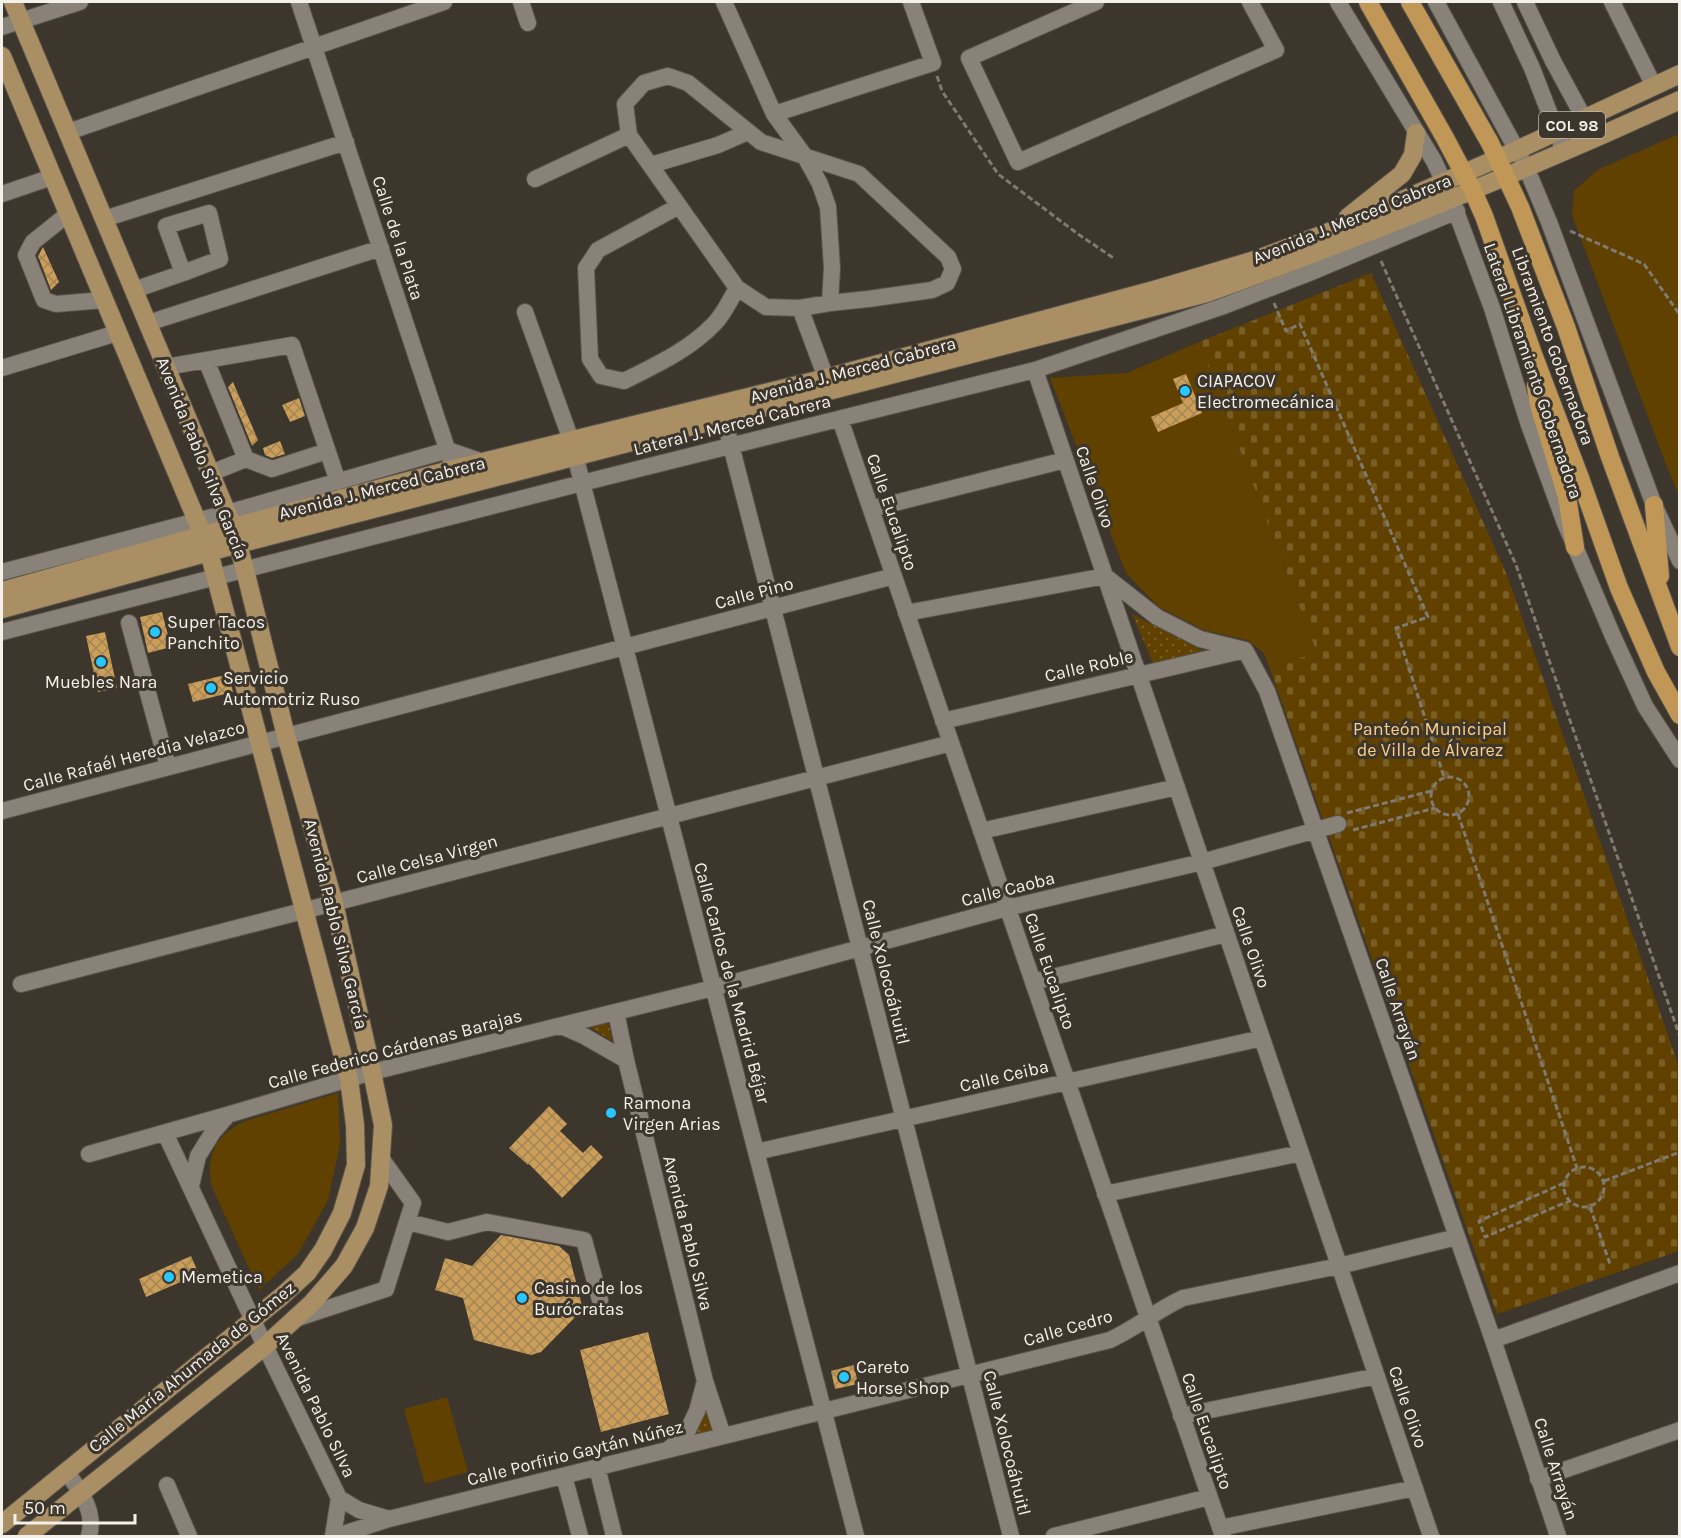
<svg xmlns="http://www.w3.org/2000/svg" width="1681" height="1538" viewBox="0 0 1681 1538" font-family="Karla,sans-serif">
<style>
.green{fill:#614100}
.cemetery{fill:url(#cemetery-stones)}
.garden{fill:url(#garden-dots)}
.building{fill:url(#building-cross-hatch)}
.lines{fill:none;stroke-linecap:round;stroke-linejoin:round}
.minor-casing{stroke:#59544c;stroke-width:18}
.major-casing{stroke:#59544c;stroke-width:20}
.highway-casing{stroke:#59544c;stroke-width:20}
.path{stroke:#7f7a72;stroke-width:3;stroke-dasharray:6 3;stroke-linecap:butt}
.minor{stroke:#898278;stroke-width:16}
.major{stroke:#aa8f64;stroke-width:18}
.highway{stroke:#c09756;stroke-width:18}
.poi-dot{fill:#27c8ff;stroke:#3c362d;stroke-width:2}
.labels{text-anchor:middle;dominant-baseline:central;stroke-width:6;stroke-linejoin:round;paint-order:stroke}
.shield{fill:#3c362d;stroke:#bdb8b1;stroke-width:1.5}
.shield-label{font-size:16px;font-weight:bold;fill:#f4f0ea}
.street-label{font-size:18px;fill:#f4f0ea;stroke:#3c362d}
.poi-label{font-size:18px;fill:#f4f0ea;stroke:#3c362d;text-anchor:start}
.park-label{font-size:18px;fill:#fece85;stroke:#3c362d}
</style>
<defs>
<pattern id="cemetery-stones" width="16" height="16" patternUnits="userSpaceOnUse" patternTransform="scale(1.5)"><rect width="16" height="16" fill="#614100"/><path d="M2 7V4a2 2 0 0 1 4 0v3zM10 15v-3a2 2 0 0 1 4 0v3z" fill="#785d25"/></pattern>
<pattern id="garden-dots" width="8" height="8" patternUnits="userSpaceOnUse" patternTransform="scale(1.5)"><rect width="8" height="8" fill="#614100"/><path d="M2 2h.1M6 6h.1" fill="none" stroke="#785d25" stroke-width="1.8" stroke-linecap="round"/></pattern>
<pattern id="building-cross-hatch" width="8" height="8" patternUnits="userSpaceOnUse" patternTransform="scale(1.5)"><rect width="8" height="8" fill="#cb9f5a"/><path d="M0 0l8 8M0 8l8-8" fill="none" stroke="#a48554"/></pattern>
</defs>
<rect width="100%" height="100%" fill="#3c362d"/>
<!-- green -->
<path class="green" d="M1679 134V495L1667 467 1572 215 1574 191 1597 170Z
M1199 342 1317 653 1269 666 1264 653 1247 640 1204 630 1159 607 1126 573 1050 378 1127 373Z
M338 1093 340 1144 328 1200 298 1254 259 1290 212 1187C205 1155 216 1135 245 1121Z
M447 1397 468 1472 425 1484 404 1409Z"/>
<!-- cemetery -->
<path class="cemetery" d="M1371 273 1507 575 1679 1067V1251L1497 1314 1269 666 1317 653 1199 342Z"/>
<!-- garden -->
<path class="garden" d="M1132 614 1203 651 1153 663Z
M604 1022 609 1025 612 1041 586 1025Z
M705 1409 713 1433 690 1440Z"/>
<!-- building -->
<path class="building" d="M43 247 59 282 51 290 38 256Z
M1186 374 1202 413 1158 432 1151 417 1183 403 1173 379Z
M233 382 258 440 252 446 228 387Z
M299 398 305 416 290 422 282 405Z
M280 441 285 454 272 458 265 455 263 448Z
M162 612 171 647 148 653 140 617Z
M105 632 117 688 98 692 86 636Z
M229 674 233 692 193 702 188 684Z
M549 1106 567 1124 560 1131 583 1153 591 1145 603 1157 562 1198 529 1164 528 1165 509 1148Z
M501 1235 559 1246 569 1255 583 1309 541 1352 531 1355 474 1340 463 1298 435 1290 445 1258 472 1266Z
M191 1256 199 1274 146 1297 139 1279Z
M648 1332 669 1414 601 1432 580 1350Z
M854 1365 858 1384 835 1389 831 1371Z"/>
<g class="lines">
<!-- minor casing -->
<g class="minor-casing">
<path id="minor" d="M299 2 458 482
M521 2 528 23
M724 2 774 114 804 155 820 184 828 207 832 268 830 303
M1096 2 969 58 1018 162 1276 50 1250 2
M1338 2 1434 161 1451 198 1492 308 1529 425 1565 523 1612 634 1645 706 1680 760
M1436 2 1526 167 1549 222 1654 505 1680 561
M1501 2 1532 68 1564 151
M1525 2 1553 61 1579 109 1593 140
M1612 2 1654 86
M2 27 80 2
M774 114 933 63 911 2
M68 132 444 2
M629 135 625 104 644 83 668 76 688 83 761 142 859 174 948 257 953 269 947 283 932 290 868 299 830 303 800 308
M651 165 718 145 748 132
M535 179 629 135 737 288 766 307 800 308 826 378
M2 194 52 177
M679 206 598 250 586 268 590 359 601 376 624 381C656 365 689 350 714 324 724 314 730 300 737 288
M209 213 220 259 183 273 166 226Z
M68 214 33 242 26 255 44 300 56 304 104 300
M104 219 346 142
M134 290 183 273
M525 312 571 440 856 1536
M148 323 381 248
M206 360 246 459 211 473
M166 367 292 345 338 482
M2 368 117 333
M1035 370 1431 1536
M724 418 1011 1536
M840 419 1223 1536
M246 459 272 469 327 451
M871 509 1065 460
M2 572 227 513 448 450 483 462
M906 613 1105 576 1157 617 1200 639 1245 650 1267 691 1493 1340 1558 1536
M129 623 168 767
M2 632 582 483 1035 370 1221 307 1309 273 1457 211
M943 721 1241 651
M2 811 894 576
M981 831 1177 787
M1033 982 1226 934
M21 984 951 743
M616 1012 626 1060 705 1381 697 1411 687 1432 669 1449
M561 1026 584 1036 626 1060
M165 1133 265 1346 339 1498
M756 1152 1262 1038
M89 1154 227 1115 372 1072 713 988 1007 908 1202 862 1338 824
M191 1186 198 1156 213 1132 227 1116
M1105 1194 1301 1153
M408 1222 448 1232 487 1222 584 1240 600 1300
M295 1319 386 1289 413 1203 381 1158
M1493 1340 1680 1273
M705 1381 723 1436
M1181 1416 1377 1376
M597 1467 614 1536
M66 1471C80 1491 96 1511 89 1536
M564 1476 580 1536
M1538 1479 1680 1430
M167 1485 189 1536
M339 1498 359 1510 389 1519
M1220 1528 1415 1488
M333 1536 339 1498
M337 1536 389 1519 1110 1340C1136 1328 1157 1310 1183 1298L1339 1266 1457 1237
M1054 1536 1209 1497"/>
</g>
<!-- major casing -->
<g class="major-casing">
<path id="major" d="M13 2 233 527 245 570 286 736 334 903 372 1072 383 1125 379 1186 365 1228 344 1266 311 1304 265 1346 27 1536
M2 56 197 521 209 552 349 1079 355 1125 356 1165 342 1213 323 1250 307 1273 282 1296 2 1524
M1348 217 1402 174 1413 155 1416 133
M2 591 233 527 454 469 826 378 1154 290 1255 260 1329 232 1517 150 1680 74
M2 609 238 544 1207 293C1367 235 1525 171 1680 100"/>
</g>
<!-- highway casing -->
<g class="highway-casing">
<path id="highway" d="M1368 2 1445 138 1472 189 1484 216 1533 354 1580 478 1619 588 1656 672 1680 715
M1410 2 1490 143 1520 207 1566 327 1610 457 1680 647
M1536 386 1539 405 1567 497 1575 547
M1654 505 1660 576"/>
</g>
<!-- path -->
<path class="path" d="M937 76 942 91 998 174 1078 234 1115 259
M1570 231 1644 264 1680 315
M1381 261 1516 565 1680 1037
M1274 303 1286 331 1300 324 1428 617 1396 628 1444 777
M1431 796a19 19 0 1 1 38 0a19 19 0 1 1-38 0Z
M1347 813 1431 791
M1458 814 1577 1168
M1353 830 1435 808
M1564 1187a20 20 0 1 1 40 0a20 20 0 1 1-40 0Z
M1604 1181 1680 1152
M1564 1183 1479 1221 1485 1237 1569 1201
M1590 1207 1610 1264"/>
<!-- minor -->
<use href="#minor" class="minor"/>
<!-- major -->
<use href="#major" class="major"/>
<!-- highway -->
<use href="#highway" class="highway"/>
</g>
<!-- markers -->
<g class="poi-dot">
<circle cx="1185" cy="391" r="6"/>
<circle cx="155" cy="632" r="6"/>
<circle cx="101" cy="662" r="6"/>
<circle cx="211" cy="688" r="6"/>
<circle cx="611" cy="1113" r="6"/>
<circle cx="169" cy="1277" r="6"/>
<circle cx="522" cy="1298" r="6"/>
<circle cx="844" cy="1377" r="6"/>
</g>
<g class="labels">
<!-- shield labels -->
<rect class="shield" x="1539" y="112" width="66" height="26" rx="4.5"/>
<g class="shield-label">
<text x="1572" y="125">COL 98</text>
</g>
<!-- street labels -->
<g class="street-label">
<text transform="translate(1352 219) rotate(-22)">Avenida J. Merced Cabrera</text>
<text transform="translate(398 238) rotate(72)">Calle de la Plata</text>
<text transform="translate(1553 346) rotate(70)">Libramiento Gobernadora</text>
<text transform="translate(853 370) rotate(-15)">Avenida J. Merced Cabrera</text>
<text transform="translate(1533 371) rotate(71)">Lateral Libramiento Gobernadora</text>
<text transform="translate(732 425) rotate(-14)">Lateral J. Merced Cabrera</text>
<text transform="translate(202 458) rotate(68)">Avenida Pablo Silva García</text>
<text transform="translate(1095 487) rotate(71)">Calle Olivo</text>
<text transform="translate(382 488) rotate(-14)">Avenida J. Merced Cabrera</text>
<text transform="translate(892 512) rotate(71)">Calle Eucalipto</text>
<text transform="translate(754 593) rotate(-15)">Calle Pino</text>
<text transform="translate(1089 666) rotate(-13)">Calle Roble</text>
<text transform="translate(134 756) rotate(-15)">Calle Rafaél Heredia Velazco</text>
<text transform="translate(427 859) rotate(-15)">Calle Celsa Virgen</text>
<text transform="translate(1008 889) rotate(-14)">Calle Caoba</text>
<text transform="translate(336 924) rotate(76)">Avenida Pablo Silva García</text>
<text transform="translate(1251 947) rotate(71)">Calle Olivo</text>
<text transform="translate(1050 971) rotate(71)">Calle Eucalipto</text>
<text transform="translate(886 972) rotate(76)">Calle Xolocoáhuitl</text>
<text transform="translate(732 983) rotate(75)">Calle Carlos de la Madrid Béjar</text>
<text transform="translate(1398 1009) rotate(71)">Calle Arrayán</text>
<text transform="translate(395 1049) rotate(-15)">Calle Federico Cárdenas Barajas</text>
<text transform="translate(1004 1076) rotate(-13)">Calle Ceiba</text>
<text transform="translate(688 1233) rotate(76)">Avenida Pablo Silva</text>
<text transform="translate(1068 1328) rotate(-16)">Calle Cedro</text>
<text transform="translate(192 1367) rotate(-39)">Calle María Ahumada de Gómez</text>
<text transform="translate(316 1405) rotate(64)">Avenida Pablo SIlva</text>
<text transform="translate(1408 1407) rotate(71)">Calle Olivo</text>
<text transform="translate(1207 1431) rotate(71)">Calle Eucalipto</text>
<text transform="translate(1007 1443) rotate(76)">Calle Xolocoáhuitl</text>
<text transform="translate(575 1453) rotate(-14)">Calle Porfirio Gaytán Núñez</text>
<text transform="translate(1556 1469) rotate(72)">Calle Arrayán</text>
</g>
<!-- poi labels -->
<g class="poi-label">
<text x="1197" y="381">CIAPACOV<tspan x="1197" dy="21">Electromecánica</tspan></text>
<text x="167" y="622">Super Tacos<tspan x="167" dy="21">Panchito</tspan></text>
<text x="223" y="678">Servicio<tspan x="223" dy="21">Automotriz Ruso</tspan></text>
<text x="101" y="682" text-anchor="middle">Muebles Nara</text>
<text x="623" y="1103">Ramona<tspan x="623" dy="21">Virgen Arias</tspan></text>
<text x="181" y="1277">Memetica</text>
<text x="534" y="1288">Casino de los<tspan x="534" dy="21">Burócratas</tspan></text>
<text x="856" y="1367">Careto<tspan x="856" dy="21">Horse Shop</tspan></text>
</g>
<!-- park labels -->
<g class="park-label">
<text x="1430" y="729">Panteón Municipal<tspan x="1430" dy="21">de Villa de Álvarez</tspan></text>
</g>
</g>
<!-- border -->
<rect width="1681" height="1538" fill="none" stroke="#f4f0ea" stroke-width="6"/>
<!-- scale -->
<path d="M15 1514v9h120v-9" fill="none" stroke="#f4f0ea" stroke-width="3"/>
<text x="24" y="1514" font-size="18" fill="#f4f0ea" stroke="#3c362d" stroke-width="4.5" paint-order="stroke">50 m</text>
</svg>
